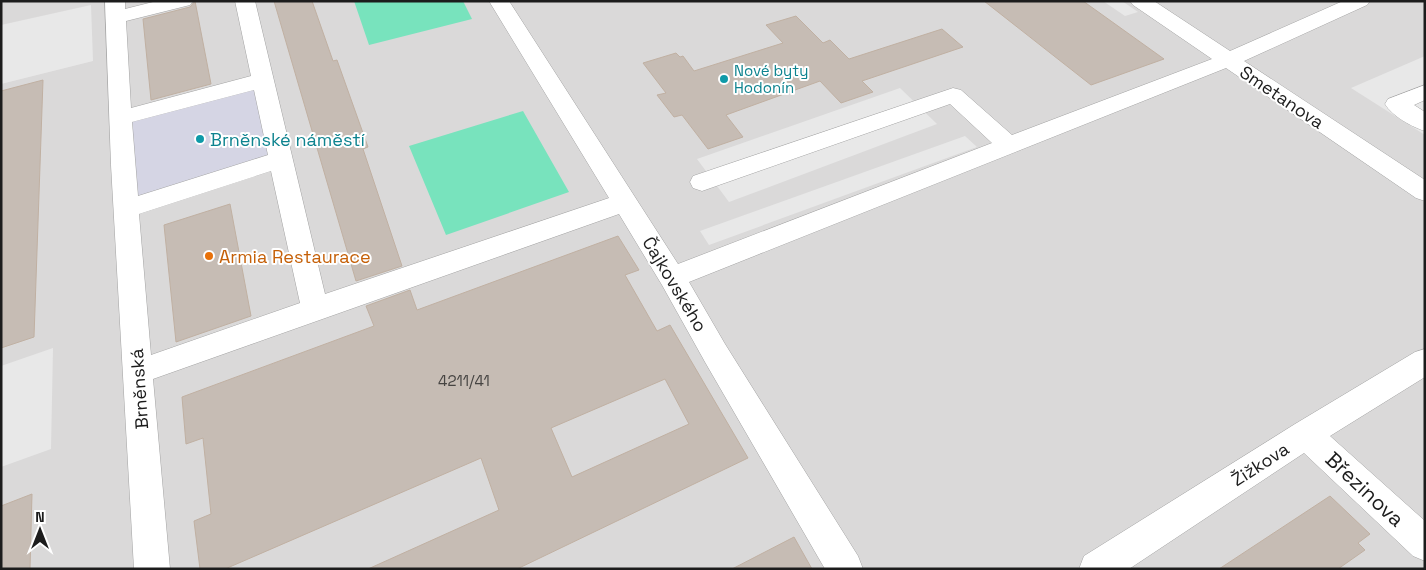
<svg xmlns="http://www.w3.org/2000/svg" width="1426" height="570" viewBox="0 0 1426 570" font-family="'Space Grotesk',sans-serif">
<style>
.residential{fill:#dad9d9}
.pitch{fill:#78e3bd}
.parking{fill:#e8e8e8}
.plaza{fill:#d5d5e4}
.building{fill:#c6bcb4;stroke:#c0b0a2;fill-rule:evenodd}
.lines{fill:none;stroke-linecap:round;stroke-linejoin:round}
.minor-casing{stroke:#a3a3a3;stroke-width:1}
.minor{fill:#fff;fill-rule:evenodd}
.culture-dot{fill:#0f9aa8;stroke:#fff;stroke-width:2}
.food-dot{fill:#e8710a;stroke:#fff;stroke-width:2}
.labels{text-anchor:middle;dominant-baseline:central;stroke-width:4;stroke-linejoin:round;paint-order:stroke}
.far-culture-label{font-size:15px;fill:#0d838f;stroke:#fff;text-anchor:start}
.number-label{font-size:15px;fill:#464442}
.street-label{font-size:18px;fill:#1c1c1c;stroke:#fff}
.culture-label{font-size:18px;fill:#0d838f;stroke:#fff;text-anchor:start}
.food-label{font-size:18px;fill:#c56008;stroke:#fff;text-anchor:start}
.near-street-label{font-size:21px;fill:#1c1c1c;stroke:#fff}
</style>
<rect width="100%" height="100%" fill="#eeeae0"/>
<!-- residential -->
<path class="residential" d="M1 1H1425V569H1Z"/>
<!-- pitch -->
<path class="pitch" d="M354 1H463L472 19 369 45Z
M523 111 569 192 446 235 409 146Z"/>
<!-- parking -->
<path class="parking" d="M1103 1H1122L1138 12 1125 16Z
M91 5 93 61 1 84V25Z
M1425 56V135L1351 88Z
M900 88 937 124 729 202 697 159Z
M965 136 977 147 709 245 700 231Z
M53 348 51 449 1 467V366Z"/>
<!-- plaza -->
<path class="plaza" d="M264 80 282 159 126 209 120 118Z"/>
<!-- building -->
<path class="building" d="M195 1 211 84 151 100 143 19 190 7Z
M274 1H312L333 61 337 60 368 147 363 149 402 266 356 281Z
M984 1H1083L1164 59 1091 85Z
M796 16 823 43 830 40 849 59 942 29 963 47 862 81 873 92 841 103 820 81 726 115 743 137 708 149 682 115 674 117 657 95 666 93 643 63 676 53 680 57 683 56 694 71 783 43 766 25Z
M43 80 34 337 1 348V91Z
M230 204 251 316 176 342 164 225Z
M618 236 639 270 625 275 657 331 670 325 748 458 517 569H368L499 510 481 458 225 569H200L194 521 211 514 203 438 186 444 182 397 374 326 366 306 410 290 417 310ZM665 379 689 424 572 477 551 428Z
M32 494 30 569H1V506Z
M1330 496 1370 534 1358 543 1365 550 1338 569H1219Z
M794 537 812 569H732Z"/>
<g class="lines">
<!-- minor casing -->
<g class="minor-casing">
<path id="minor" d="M105 1H125V9L157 1H193L190 5 126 21 131 108 251 76 235 1H255L325 294 609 198 489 1H509L678 264 992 143 950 104 702 191 693 188 690 182 693 176 953 88 961 90 1012 135 1212 59 1133 5 1130 1H1154L1230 51 1343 1H1370L1367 5 1244 61 1425 180V201L1416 198 1226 68 689 282 725 344 858 556 863 569H825L705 362 662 285 619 214 153 379 170 569H134L111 165ZM254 90 268 155 138 196 132 122ZM271 171 300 303 151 355 139 214Z
M1425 85V100L1414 105 1425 112V131C1412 127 1392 116 1385 104L1388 99Z
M1425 349V377L1330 436 1425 521V561L1413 556 1304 453 1129 569H1079L1084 556 1295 424 1415 352Z"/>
</g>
<!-- minor -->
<use href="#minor" class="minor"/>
</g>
<!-- markers -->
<g class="culture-dot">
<circle cx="724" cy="79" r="5"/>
<circle cx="200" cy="139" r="5"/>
</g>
<circle class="food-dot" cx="209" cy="256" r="5"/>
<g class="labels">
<!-- far-culture labels -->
<g class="far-culture-label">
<text x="734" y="70">Nové byty<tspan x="734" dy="17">Hodonín</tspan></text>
</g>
<!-- number labels -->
<g class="number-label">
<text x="464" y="380">4211/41</text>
</g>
<!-- street labels -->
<g class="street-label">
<text transform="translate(1282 97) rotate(34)">Smetanova</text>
<text transform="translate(675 284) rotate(59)">Čajkovského</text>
<text transform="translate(139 389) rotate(-94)">Brněnská</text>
<text transform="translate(1260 464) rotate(-33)">Žižkova</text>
</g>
<!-- culture labels -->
<g class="culture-label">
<text x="210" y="139">Brněnské náměstí</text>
</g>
<!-- food labels -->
<g class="food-label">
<text x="219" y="256">Armia Restaurace</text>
</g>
<!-- near-street labels -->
<g class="near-street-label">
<text transform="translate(1365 489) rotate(43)">Březinova</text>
</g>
</g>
<!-- border -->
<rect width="1426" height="570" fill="none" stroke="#1c1c1c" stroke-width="5"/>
<!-- north arrow -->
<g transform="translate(40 530)" stroke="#ffffff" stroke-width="4" paint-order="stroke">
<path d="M0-4L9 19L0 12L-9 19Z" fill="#1c1c1c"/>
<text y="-8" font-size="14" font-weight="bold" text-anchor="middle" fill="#1c1c1c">N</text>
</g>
</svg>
